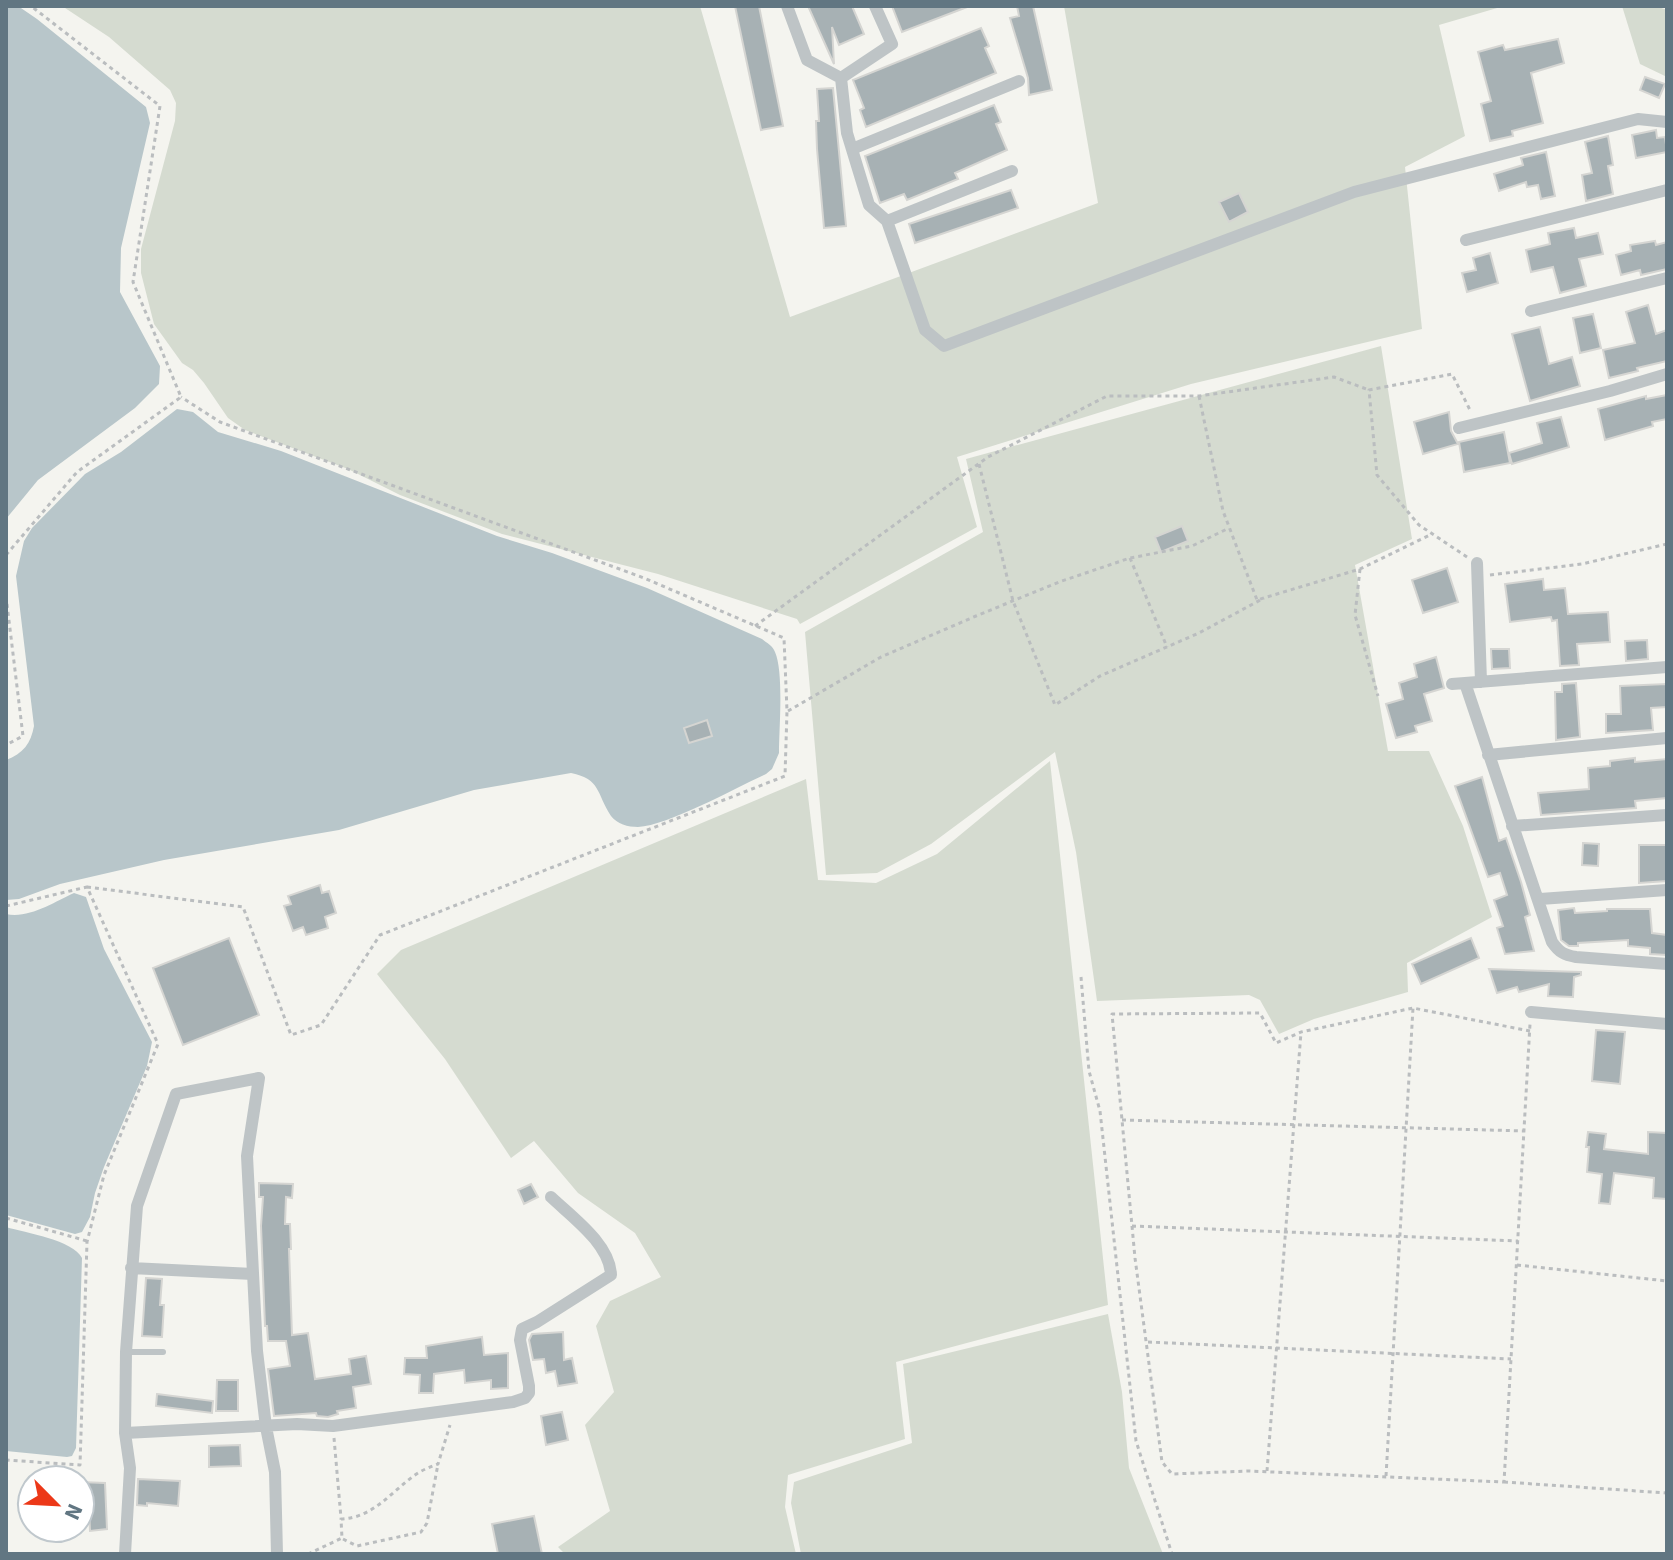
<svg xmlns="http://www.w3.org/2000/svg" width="1673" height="1560" viewBox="0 0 1673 1560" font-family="'Source Sans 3',sans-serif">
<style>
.green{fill:#d5dbd0}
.water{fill:#b8c6ca}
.building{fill:#a7b1b4;stroke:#d5d5d2;stroke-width:2}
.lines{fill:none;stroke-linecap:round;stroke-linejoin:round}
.path{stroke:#babdbf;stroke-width:3;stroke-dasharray:4 4;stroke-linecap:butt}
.service{stroke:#bec4c6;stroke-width:6}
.minor{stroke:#bec4c6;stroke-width:12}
</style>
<rect width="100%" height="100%" fill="#f4f4ef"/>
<!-- green -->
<path class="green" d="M62 6H700L790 317 1098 203 1064 6H1504L1439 25 1465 136 1405 167 1422 329 1191 384 957 457 977 527 800 624 797 619 658 574 502 534 400 495 348 469 245 430 228 418 204 383 193 370 182 363 154 324 141 273V249L175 121 176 103 170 90 109 37Z
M1622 6H1656L1667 10V77L1640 64Z
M1381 346 1412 539 1355 565 1388 751H1429L1463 826 1492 917 1407 963 1408 992 1314 1019 1279 1034 1260 1000 1249 995 1097 1001 1076 852 1055 752 931 844 877 873 826 875 805 632 983 532 966 459Z
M1050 761 1108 1305 896 1362 905 1439 788 1475 785 1507 796 1554H565L558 1547 610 1511 585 1425 614 1392 596 1326 610 1301 661 1277 635 1233 578 1193 534 1141 511 1158 445 1059 377 974 401 950 806 779 818 880 876 883 937 854Z
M1108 1314 1122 1392 1129 1468 1163 1554H801L791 1503 794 1482 912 1443 903 1364Z"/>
<!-- water -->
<path class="water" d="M6 6H18L37 19 146 107 150 123 121 248 120 292 160 366 159 384 135 408 38 480 6 519Z
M177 409 193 412 218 432 281 451 497 536 552 553 647 588 762 639C767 643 773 646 775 652 784 673 779 728 779 753L772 769 766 774C735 788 669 825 638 827 628 827 617 824 611 816 596 793 601 779 571 773L474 790 339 830 164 860 60 884 19 899 6 900V760C23 754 31 743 34 726L16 576 24 541 32 528 85 474 121 452Z
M74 893 86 897 104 949 152 1042 147 1066 104 1167 95 1193 90 1217 82 1232 75 1234 6 1215V914C29 919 54 902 74 893Z
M6 1227C26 1233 73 1240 82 1258L76 1448 72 1456 67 1457 6 1451Z"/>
<!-- building -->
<path class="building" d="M735 6H759L783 126 761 130Z
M808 6H852L864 34 839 45 832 27 834 64Z
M892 6H966L967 7 902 32Z
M1017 6H1033L1052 90 1029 95 1028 78 1010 18 1019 16Z
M981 28 989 46 985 48 996 73 866 127 860 110 864 108 853 80Z
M1558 39 1564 63 1531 73 1543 123 1512 131 1513 136 1490 141 1481 104 1491 101 1478 52 1503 45 1505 50Z
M1645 77 1665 84 1659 98 1640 90Z
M833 88 846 226 824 228 817 149 816 121H819L817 89Z
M994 105 1001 122 996 124 1007 150 955 173 958 179 907 200 904 194 880 203 865 156Z
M1656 130 1657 138 1665 137 1667 152 1636 158 1632 135Z
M1608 136 1613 165 1608 166 1613 194 1586 201 1582 175 1592 173 1585 142Z
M1546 152 1555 196 1541 199 1538 185 1527 187 1526 182 1499 191 1494 174 1523 165 1521 158Z
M1011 190 1018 208 915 243 909 224Z
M1239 193 1248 212 1229 222 1219 202Z
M1574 228 1576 238 1598 233 1603 254 1579 259 1586 286 1560 293 1553 267 1531 272 1526 250 1550 244 1548 233Z
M1655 241 1656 245 1667 242V269L1641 275 1640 270 1621 275 1616 255 1631 251 1630 245Z
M1490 253 1498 283 1467 292 1462 273 1476 270 1473 258Z
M1648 305 1656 334 1667 330V361L1637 368 1638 371 1609 378 1603 350 1635 343 1626 312Z
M1593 314 1601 348 1580 353 1573 318Z
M1540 327 1549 364 1572 357 1580 386 1530 401 1512 334Z
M1667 395V419L1652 422 1653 426 1605 440 1598 409 1646 396V399Z
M1449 412 1451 431 1458 444 1423 454 1414 422Z
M1561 417 1569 447 1512 464 1509 453 1542 443 1537 423Z
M1504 432 1510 463 1464 472 1459 442Z
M1182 526 1188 541 1161 552 1155 537Z
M1447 568 1458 602 1423 613 1412 580Z
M1543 579 1544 590 1565 588 1568 614 1608 612 1610 642 1577 644 1579 665 1560 666 1557 620 1552 621 1551 617 1510 622 1505 584Z
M1647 640 1648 659 1626 661 1625 641Z
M1491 649H1509L1510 668 1492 669Z
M1436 657 1444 688 1424 694 1432 721 1415 726 1417 732 1396 738 1386 704 1403 699 1399 683 1417 677 1414 664Z
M1576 683 1580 737 1556 740 1555 692H1562V684Z
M1667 684V707L1651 708 1653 730 1606 733V714H1621L1620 686Z
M707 720 712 736 689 743 684 728Z
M1635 758V762L1667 759V798L1635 801 1636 808 1541 815 1538 793 1589 789 1588 768 1610 766V761Z
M1482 777 1499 841 1506 838 1521 882 1530 915 1525 917 1534 951 1505 954 1497 928 1503 926 1494 900 1507 895 1500 873 1488 877 1455 786Z
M1583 843 1599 844 1598 866 1582 865Z
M1639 845H1667V881L1639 883Z
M320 885 322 893 329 891 336 913 325 917 328 928 306 935 303 927 293 931 284 906 291 904 288 896Z
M1574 908 1575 913 1607 911V909H1650L1652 933 1667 935V955L1650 954V948L1628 946V940L1578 943V946H1569L1561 940 1558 910Z
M229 938 259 1015 183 1045 153 968Z
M1471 938 1479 958 1421 984 1412 964Z
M1489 969 1581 972V975L1574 977 1573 997 1548 996 1549 984 1519 992 1517 987 1497 993Z
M1596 1030 1625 1032 1620 1084 1592 1081Z
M1588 1132 1606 1134 1604 1149 1648 1154V1132L1667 1133V1199L1653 1198 1654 1178 1614 1173 1610 1204 1599 1203 1602 1174 1587 1172 1589 1147H1586Z
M259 1183 293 1184 292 1198 286 1197 285 1224H290L291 1249H289L292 1335 308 1333 315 1379 351 1374 349 1359 366 1356 371 1384 353 1387 356 1408 337 1411 338 1414 328 1417 317 1416 316 1413 274 1416 268 1369 290 1366 286 1341H268L267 1326H265L261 1226 263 1197H259Z
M531 1184 538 1197 524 1204 518 1190Z
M146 1278 162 1279 160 1305H164L162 1337 142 1336Z
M563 1332 564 1360 572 1358 577 1383 558 1386 555 1371 546 1373 544 1359 533 1360 529 1340 532 1334Z
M482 1337 484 1355 508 1353V1388L491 1389V1380L465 1383 464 1370 434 1374 433 1393H419L420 1375 404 1374 405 1358H427L426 1346Z
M217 1380H238V1411H216Z
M157 1394 213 1401 212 1413 156 1406Z
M562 1412 568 1440 546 1445 541 1416Z
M240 1445 241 1466 209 1467V1446Z
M138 1479 180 1481 178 1506 147 1503V1506L137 1505Z
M80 1482 105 1483 107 1529 90 1531 89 1508 80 1507Z
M534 1516 542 1554H498L492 1524Z"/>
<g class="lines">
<!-- path -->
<path class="path" d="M1199 396 1223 511 1257 600 1360 569 1432 534
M979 464 1013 601 1055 705 1100 676 1199 633 1264 598
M6 555 77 472 181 397 133 282 160 106 31 6
M1467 557 1419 525 1377 475 1369 390 1452 374 1470 410
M1130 558 1167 647
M1360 569 1355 615 1378 696
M1490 575 1582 564 1667 544
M6 596 23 736 6 745
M755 626 988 457 1107 396H1199L1334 377 1369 390
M788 711 881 657 976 616 1059 582 1130 558 1192 546 1229 528
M87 887 243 907 291 1035 321 1025 380 935 785 776 787 711 784 638 644 578 220 422 181 397
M6 906 87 887 158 1044 104 1175 87 1242 80 1465 6 1460
M1081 977 1089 1071 1100 1111 1136 1441 1172 1554
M1530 1031 1413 1008 1301 1032 1276 1043 1260 1013 1112 1014 1135 1258 1162 1462 1172 1474 1249 1471 1504 1482 1530 1024
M1122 1120 1525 1131
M6 1218 87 1241
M1132 1226 1518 1241
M1517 1265 1667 1281
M1148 1342 1511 1359
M334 1438 341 1518
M1267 1471 1301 1032
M1386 1476 1413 1008
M1504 1482 1667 1493
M343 1539 357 1546 421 1532 427 1523 438 1464
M308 1554 342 1538 341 1519C373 1518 391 1492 415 1475 422 1470 430 1467 438 1464L450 1425"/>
<!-- service -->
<path class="service" d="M127 1352H163"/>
<!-- minor -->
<path class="minor" d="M787 6 807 60 841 78
M841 78 847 133 869 205 887 221 925 330 944 346 1354 192 1638 119 1667 122
M841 78 892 44 875 6
M852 149 1019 81
M887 221 1012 171
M1466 240 1667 190
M1531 311 1667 278
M1459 428 1610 391 1667 374
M1477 563 1481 682
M1465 683 1552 942C1559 952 1564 955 1576 957L1667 964
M1452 684 1667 667
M1488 755 1667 738
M1512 826 1667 815
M1540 899 1667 890
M1531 1012 1667 1024
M131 1268 253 1274
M125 1433 297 1424 333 1426 513 1402 525 1398 529 1393V1386L520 1340 522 1329 537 1322 611 1275C610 1244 572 1217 551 1197
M125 1554 130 1468 125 1433 126 1352 137 1206 176 1094 259 1078 247 1156 257 1351 266 1427 275 1472 277 1554"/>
</g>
<!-- border -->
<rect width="1673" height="1560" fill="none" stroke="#617682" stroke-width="16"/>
<!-- north arrow -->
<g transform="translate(56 1504) rotate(114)"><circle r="38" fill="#ffffff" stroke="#c0c8cd" stroke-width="2"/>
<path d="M0-6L14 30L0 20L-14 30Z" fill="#ec3818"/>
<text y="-12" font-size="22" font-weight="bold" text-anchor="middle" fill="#617682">N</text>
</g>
</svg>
